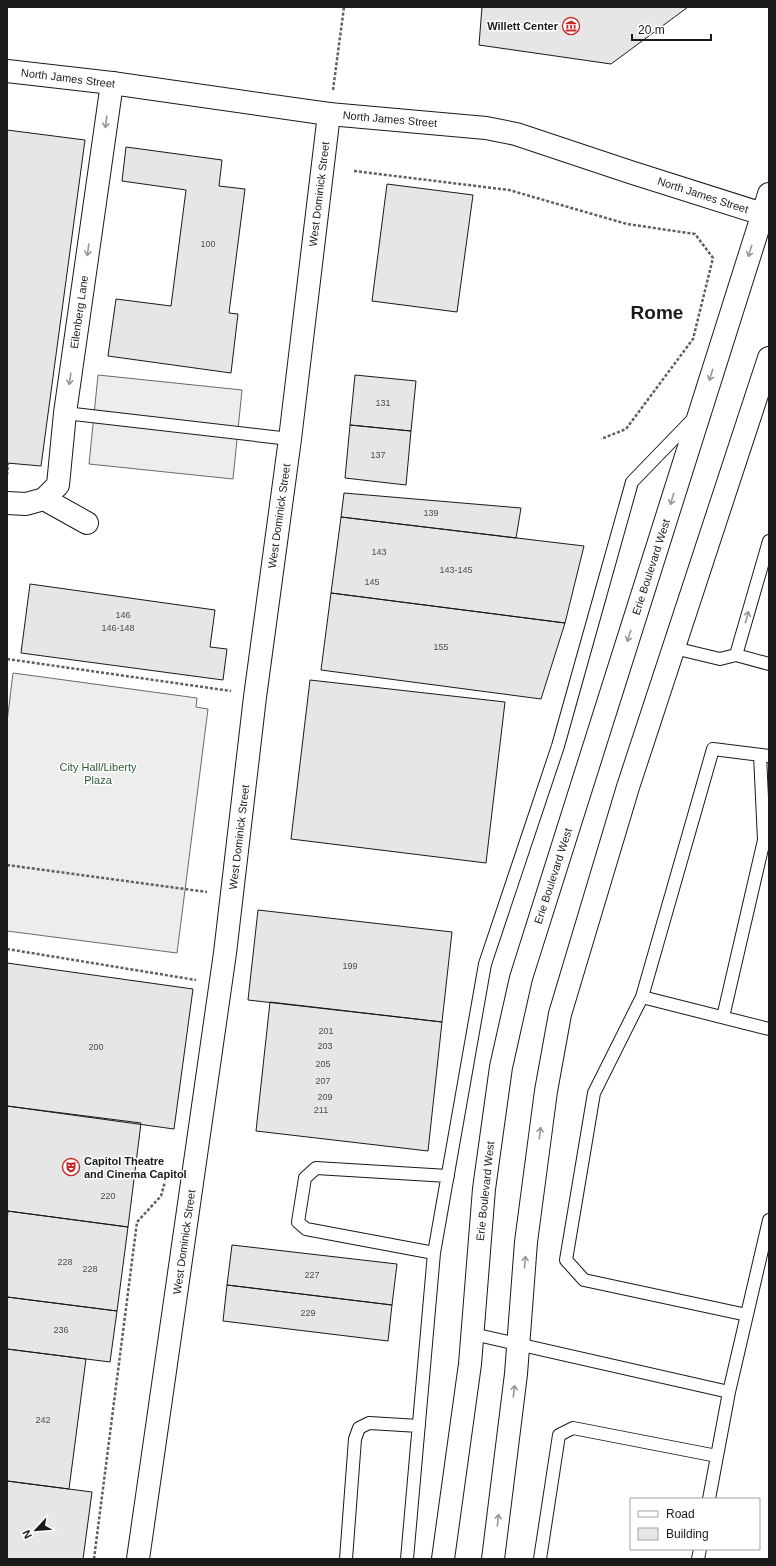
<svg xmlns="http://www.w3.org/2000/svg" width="776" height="1566" viewBox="0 0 776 1566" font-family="Arial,sans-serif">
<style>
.built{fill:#ededed;stroke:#6a6a6a}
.building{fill:#e6e6e6;stroke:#1a1a1a}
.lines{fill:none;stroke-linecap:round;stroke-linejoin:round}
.lane-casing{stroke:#1a1a1a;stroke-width:14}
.street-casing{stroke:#1a1a1a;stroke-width:24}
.secondary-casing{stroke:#1a1a1a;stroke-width:24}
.primary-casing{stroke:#1a1a1a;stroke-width:24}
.path{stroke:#5f5f5f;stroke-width:2.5;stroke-dasharray:3 2;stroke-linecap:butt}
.lane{stroke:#fff;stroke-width:12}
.street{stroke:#fff;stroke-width:22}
.secondary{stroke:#fff;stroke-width:22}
.primary{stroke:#fff;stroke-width:22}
.oneway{stroke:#989898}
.labels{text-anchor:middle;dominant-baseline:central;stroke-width:3;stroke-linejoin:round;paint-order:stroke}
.number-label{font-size:9px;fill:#4d4d4d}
.poi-label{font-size:11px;font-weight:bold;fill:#1a1a1a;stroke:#fff;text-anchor:end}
.street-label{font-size:11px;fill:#1a1a1a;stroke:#fff}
.park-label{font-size:11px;fill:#2b5a34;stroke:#fff}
.town-label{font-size:19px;font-weight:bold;fill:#1a1a1a;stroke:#fff}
</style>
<rect width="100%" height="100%" fill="#fff"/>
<!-- built -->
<path class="built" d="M98 375 242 390 233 479 89 464Z
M13 673 197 698 196 707 208 709 177 953 7 931V722Z"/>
<!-- building -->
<path class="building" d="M482 7H688L611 64 479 45Z
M7 130 85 140 41 466 7 463Z
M126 147 222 160 219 186 245 189 229 313 238 314 231 373 108 356 116 299 171 306 186 190 122 181Z
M387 184 473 195 457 312 372 301Z
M355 375 416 381 411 431 350 425Z
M350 425 411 431 406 485 345 478Z
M344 493 521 508 516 538 341 517Z
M341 517 584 546 565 623 331 593Z
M30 584 215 610 210 647 227 649 223 680 21 653Z
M331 593 565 623 541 699 321 670Z
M310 680 505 702 486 863 291 839Z
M258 910 452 932 442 1022 248 1000Z
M7 963 193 989 174 1129 7 1106Z
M270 1002 442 1022 428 1151 256 1131Z
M7 1106 141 1123 128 1227 7 1211Z
M8 1211 128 1227 117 1311 7 1297V1221Z
M232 1245 397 1264 392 1305 227 1285Z
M227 1285 392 1305 388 1341 223 1321Z
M7 1297 117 1311 110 1362 7 1349Z
M7 1349 86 1359 69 1489 7 1481Z
M7 1481 92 1492 83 1559H7Z"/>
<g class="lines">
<!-- lane casing -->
<g class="lane-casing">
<path id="lane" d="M65 413 290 439
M674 648 720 659 736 655 769 664
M736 655 769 541
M642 997 769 1029
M723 1017 764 840 760 755
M434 1253 306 1229 298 1222 305 1178 316 1168 448 1176
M747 1315 584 1280 566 1260 594 1093 642 997 713 749 769 756
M473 1334 729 1392 769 1220
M709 1499 729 1392
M346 1559 355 1439 359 1428 369 1423 419 1426
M407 1559 434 1253 485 964 558 746 632 482 694 418
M540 1559 559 1435 573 1428 717 1456
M698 1559 700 1549"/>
</g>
<!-- street casing -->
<g class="street-casing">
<path id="street" d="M44 499 87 523
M7 503 26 504 44 499 58 485 65 413 112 83"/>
</g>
<!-- secondary casing -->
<g class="secondary-casing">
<path id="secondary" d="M138 1559 225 953 255 697 290 439 329 114"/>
</g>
<!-- primary casing -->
<g class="primary-casing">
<path id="primary" d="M7 71 112 83 329 114 486 128 516 134 630 172 769 216
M443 1559 470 1364 484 1189 501 1067 521 978 769 194
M493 1559 516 1374 526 1242 546 1091 560 1014 628 787 769 358"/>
</g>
<!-- path -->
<path class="path" d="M333 90 344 7
M354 171 509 190 627 224 695 234 713 258 693 339 626 429 601 439
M7 475 8 463
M7 659 231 691
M7 865 207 892
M7 949 196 980
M94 1559 137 1222 161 1196 166 1178"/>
<!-- lane -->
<use href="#lane" class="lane"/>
<!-- street -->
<use href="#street" class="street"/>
<!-- secondary -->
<use href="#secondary" class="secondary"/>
<!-- primary -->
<use href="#primary" class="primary"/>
</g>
<!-- one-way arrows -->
<defs><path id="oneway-shaft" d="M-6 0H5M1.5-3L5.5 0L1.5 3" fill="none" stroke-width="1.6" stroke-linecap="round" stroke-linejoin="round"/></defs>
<g class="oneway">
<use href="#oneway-shaft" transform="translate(106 122) rotate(98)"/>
<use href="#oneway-shaft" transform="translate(88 250) rotate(98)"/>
<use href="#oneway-shaft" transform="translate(750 251) rotate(107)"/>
<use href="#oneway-shaft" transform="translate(711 375) rotate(107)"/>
<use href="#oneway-shaft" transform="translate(70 379) rotate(98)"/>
<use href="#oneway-shaft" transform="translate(672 499) rotate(107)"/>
<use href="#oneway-shaft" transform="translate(747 617) rotate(-74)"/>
<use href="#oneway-shaft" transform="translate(629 636) rotate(108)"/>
<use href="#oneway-shaft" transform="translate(540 1133) rotate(-83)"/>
<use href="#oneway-shaft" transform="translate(525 1262) rotate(-85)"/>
<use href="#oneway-shaft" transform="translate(514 1391) rotate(-83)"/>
<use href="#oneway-shaft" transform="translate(498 1520) rotate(-83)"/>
</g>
<!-- icons -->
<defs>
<g id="museum-ring" transform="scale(0.9)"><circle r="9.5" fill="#fff" stroke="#c62828" stroke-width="1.5"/><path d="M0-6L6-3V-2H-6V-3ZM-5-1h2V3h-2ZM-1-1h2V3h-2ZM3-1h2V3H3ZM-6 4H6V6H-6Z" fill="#c62828"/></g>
<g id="theatre-ring" transform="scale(0.9)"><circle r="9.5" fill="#fff" stroke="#c62828" stroke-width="1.5"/><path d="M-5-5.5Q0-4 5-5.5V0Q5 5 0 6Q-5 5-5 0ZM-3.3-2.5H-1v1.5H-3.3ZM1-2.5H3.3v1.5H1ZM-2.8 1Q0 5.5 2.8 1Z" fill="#c62828"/></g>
</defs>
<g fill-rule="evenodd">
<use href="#museum-ring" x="571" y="26"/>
<use href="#theatre-ring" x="71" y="1167"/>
</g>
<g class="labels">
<!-- number labels -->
<g class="number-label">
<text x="208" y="244">100</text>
<text x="383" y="403">131</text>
<text x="378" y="455">137</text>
<text x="431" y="513">139</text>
<text x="379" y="552">143</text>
<text x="456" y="570">143-145</text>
<text x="372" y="582">145</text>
<text x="123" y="615">146</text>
<text x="118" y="628">146-148</text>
<text x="441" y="647">155</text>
<text x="350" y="966">199</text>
<text x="326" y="1031">201</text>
<text x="325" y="1046">203</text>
<text x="96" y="1047">200</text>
<text x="323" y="1064">205</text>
<text x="323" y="1081">207</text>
<text x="325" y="1097">209</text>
<text x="321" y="1110">211</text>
<text x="108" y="1196">220</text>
<text x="65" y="1262">228</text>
<text x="90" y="1269">228</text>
<text x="312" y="1275">227</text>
<text x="308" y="1313">229</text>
<text x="61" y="1330">236</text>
<text x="43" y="1420">242</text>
</g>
<!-- poi labels -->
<g class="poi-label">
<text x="558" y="26">Willett Center</text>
<text x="84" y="1161" text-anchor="start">Capitol Theatre<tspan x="84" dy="13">and Cinema Capitol</tspan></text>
</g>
<!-- street labels -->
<g class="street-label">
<text transform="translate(68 78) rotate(7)">North James Street</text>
<text transform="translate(390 119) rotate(5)">North James Street</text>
<text transform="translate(319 194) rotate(-83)">West Dominick Street</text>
<text transform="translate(703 195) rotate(18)">North James Street</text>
<text transform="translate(79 312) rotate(-82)">Eilenberg Lane</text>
<text transform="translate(279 516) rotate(-82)">West Dominick Street</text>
<text transform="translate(651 567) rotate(-72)">Erie Boulevard West</text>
<text transform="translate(239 837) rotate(-83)">West Dominick Street</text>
<text transform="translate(553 876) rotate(-72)">Erie Boulevard West</text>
<text transform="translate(485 1191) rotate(-84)">Erie Boulevard West</text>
<text transform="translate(184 1242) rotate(-82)">West Dominick Street</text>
</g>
<!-- park labels -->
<g class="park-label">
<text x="98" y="767">City Hall/Liberty<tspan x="98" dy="13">Plaza</tspan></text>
</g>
<!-- town labels -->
<g class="town-label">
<text x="657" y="312">Rome</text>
</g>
</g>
<!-- border -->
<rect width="776" height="1566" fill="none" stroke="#1a1a1a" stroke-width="16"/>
<!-- legend -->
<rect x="630" y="1498" width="130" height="52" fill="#ffffff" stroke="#a3a3a3"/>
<rect x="638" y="1511" width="20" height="6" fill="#ffffff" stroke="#a3a3a3"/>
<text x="666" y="1518" font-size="12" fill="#1a1a1a">Road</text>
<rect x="638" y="1528" width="20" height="12" fill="#e6e6e6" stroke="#a3a3a3"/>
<text x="666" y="1538" font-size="12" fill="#1a1a1a">Building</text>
<!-- north arrow -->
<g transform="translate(36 1530) rotate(244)" stroke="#ffffff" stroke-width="3" paint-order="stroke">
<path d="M0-3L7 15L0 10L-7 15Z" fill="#1a1a1a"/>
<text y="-6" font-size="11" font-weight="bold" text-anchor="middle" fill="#1a1a1a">N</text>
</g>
<!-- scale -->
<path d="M632 34v6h79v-6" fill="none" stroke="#1a1a1a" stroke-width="2"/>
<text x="638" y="34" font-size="12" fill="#1a1a1a" stroke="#ffffff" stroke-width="3" paint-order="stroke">20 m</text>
</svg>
